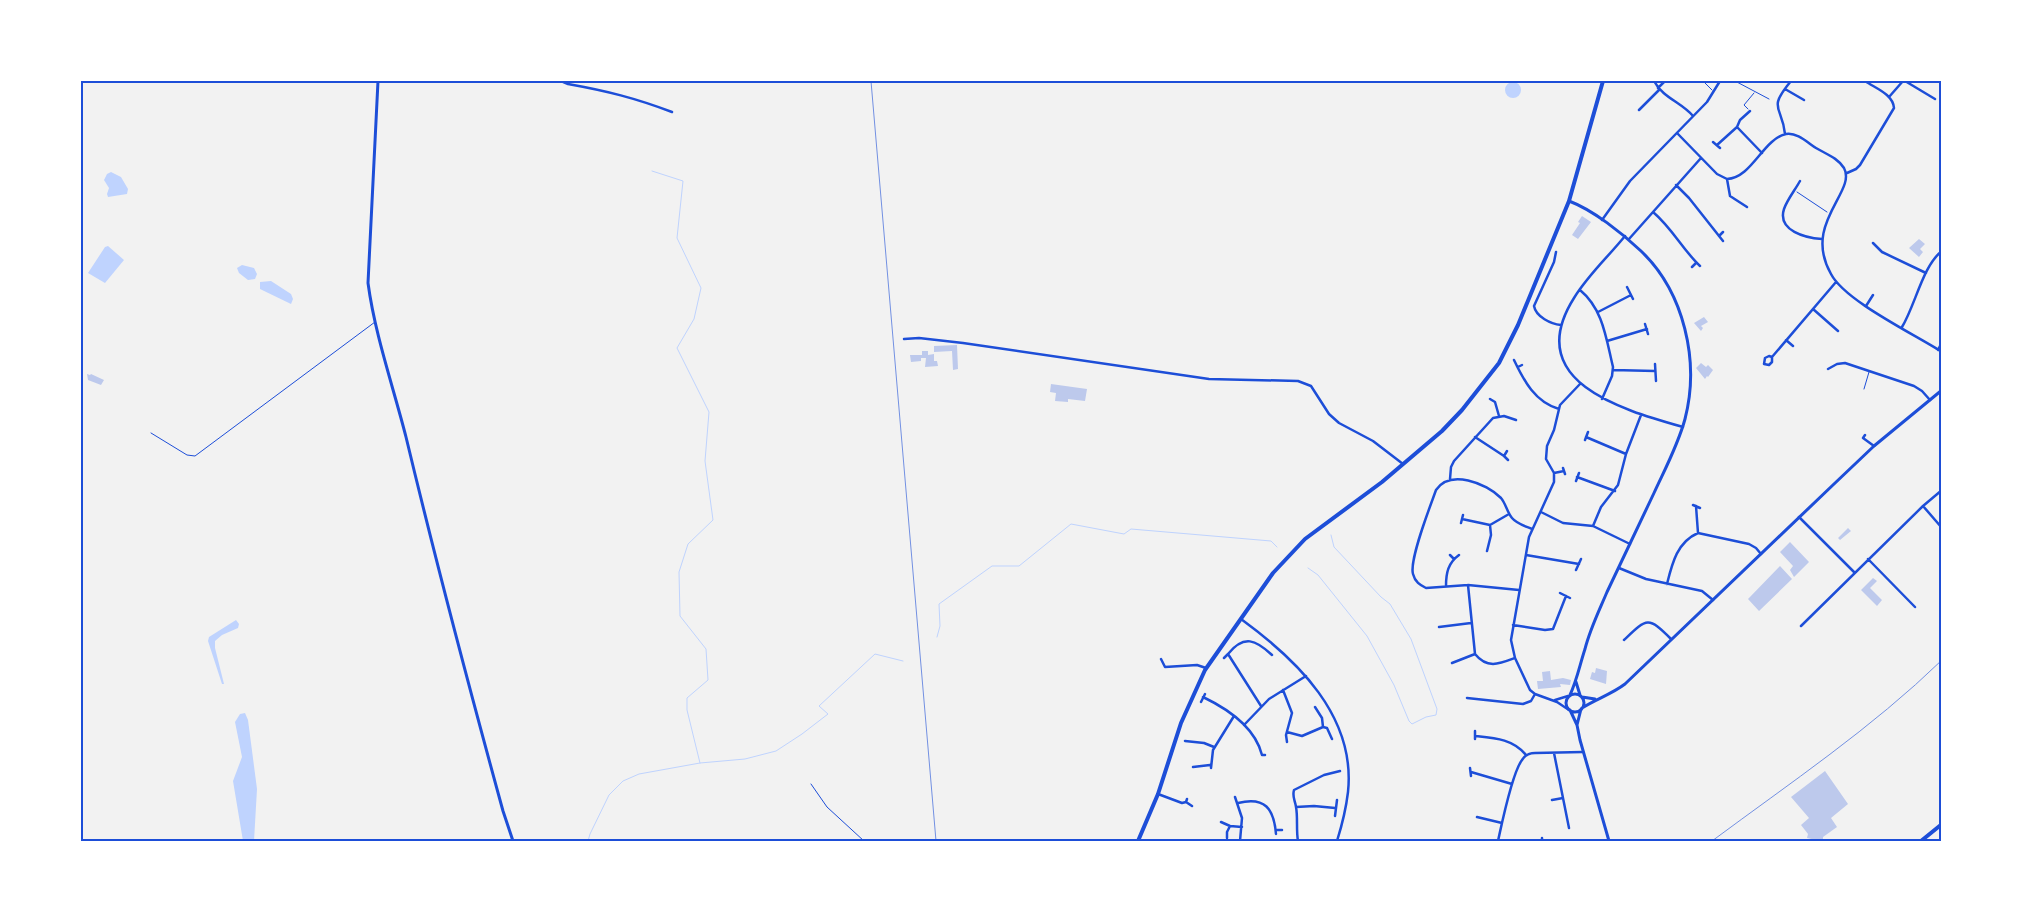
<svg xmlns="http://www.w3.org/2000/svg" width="2023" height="922" viewBox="0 0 2023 922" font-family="'Golos Text',sans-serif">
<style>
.water{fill:#bfd3fe}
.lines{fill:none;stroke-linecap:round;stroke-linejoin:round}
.stream{stroke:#bfd3fe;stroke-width:1}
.building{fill:#bdc9ec}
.path{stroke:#1d4ed8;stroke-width:1}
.service{stroke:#1d4ed8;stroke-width:1}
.minor{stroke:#1d4ed8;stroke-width:2.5}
.tertiary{stroke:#1d4ed8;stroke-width:3}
.secondary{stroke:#1d4ed8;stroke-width:3}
.primary{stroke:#1d4ed8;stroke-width:4}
.rail{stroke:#7290e2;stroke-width:1}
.neatline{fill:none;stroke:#1d4ed8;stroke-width:2}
</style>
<rect width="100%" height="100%" fill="#f2f2f2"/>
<!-- water -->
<path class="water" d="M1505 90a8 8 0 1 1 16 0a8 8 0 1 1-16 0Z
M111 172 121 177 128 189 127 194 108 197 107 194 109 188 104 180 107 174Z
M108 246 124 260 105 283 88 273 105 247Z
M242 265 254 268 257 274 255 279 248 280 239 273 237 268Z
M271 281 291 294 293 299 291 304 260 289V282Z
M236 620 239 624 238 628 222 635 215 641V648L224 684H222L208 641 209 637Z
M245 713 248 720 257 789 254 841H243L233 781 242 757 235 722 240 714Z"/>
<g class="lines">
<!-- stream -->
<path class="stream" d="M652 171 683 181 677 238 701 288 694 319 677 348 709 412 705 461 713 520 688 544 679 572 680 616 706 649 708 680 687 698V710L700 763
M1308 568 1318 575 1367 636 1394 685 1409 721 1412 724 1426 717 1436 715 1437 709 1411 639 1390 604 1381 597 1334 547 1331 535
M937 637 940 626 939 604 992 566H1019L1071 524 1124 534 1131 529 1271 541 1277 547
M588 841 590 834 609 795 623 781 639 774 700 763 745 759 776 751 802 734 828 714 819 706 875 654 903 661"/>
</g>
<!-- building -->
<path class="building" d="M1582 216 1591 222 1578 239 1572 235 1580 223 1578 222Z
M1919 239 1925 244 1920 249 1923 252 1919 257 1909 248Z
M1704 317 1708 322 1701 326 1703 328 1701 331 1694 323Z
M957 345 958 369 953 370 952 351 934 352V346Z
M922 351H928V355L934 354V361H937L938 366 925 367 926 358H921V361L911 362 910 355H922Z
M1701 363 1706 367 1708 365 1713 370 1708 377 1707 376 1705 379 1696 368Z
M87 374 90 375 91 374 104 380 101 385 88 380Z
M1051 384 1087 389 1085 401 1068 399V402L1055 401 1056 393 1050 392Z
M1848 528 1851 531 1840 540 1838 538Z
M1790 542 1809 562 1794 577 1790 570 1793 566 1780 552Z
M1780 566 1792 579 1759 611 1748 599Z
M1873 578 1877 581 1870 588 1882 600 1877 606 1861 590Z
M1596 668 1607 671 1606 684 1590 679 1592 672 1595 673Z
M1550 671 1551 680 1563 678 1571 680 1570 685 1560 684 1561 687 1538 689 1537 681H1543L1542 672Z
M1825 771 1848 804 1831 818 1837 827 1823 837V841H1821L1807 838 1808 834 1801 825 1809 818 1791 797Z"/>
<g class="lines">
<!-- path -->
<path class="path" d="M1703 81 1712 90
M1735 81 1769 99
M1748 109 1744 105 1754 93
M1797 192 1827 212"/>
<!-- service -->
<path class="service" d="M1864 389 1869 372
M151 433 187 455 195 456 375 322
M811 784 827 807 864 841"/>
<!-- minor -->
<path class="minor" d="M561 81 568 84C607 91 635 98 672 112
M1654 81C1663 98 1681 102 1693 116
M1905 81 1935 99
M1658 88 1665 81
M1785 89 1804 100
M1889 97 1903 81
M1639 110 1659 90
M1737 127 1762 153
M1677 133 1717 174 1727 179C1752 178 1763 139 1786 134 1797 132 1808 143 1816 148 1826 154 1838 158 1844 168 1857 192 1802 223 1831 274 1845 301 1914 334 1942 352
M1785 134C1782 105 1767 110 1791 81
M1713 142 1720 148
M1717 145 1737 127 1740 120 1750 111
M1847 173 1856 169 1860 165 1894 108C1893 94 1875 88 1865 81
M1727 179 1730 196 1747 207
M1800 181C1795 190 1787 200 1784 209 1777 231 1806 238 1822 239
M1676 185 1689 198 1723 241
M1653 212C1672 228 1683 250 1700 266
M1602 220 1630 181 1707 102 1720 81
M1625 236C1608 257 1588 275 1574 298 1521 382 1623 410 1683 427
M1719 236 1723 232
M1629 239 1701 158
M1873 243 1882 252 1926 273
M1556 252 1554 262 1534 306C1536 317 1551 324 1561 325
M1692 267 1696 263
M1627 287 1633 299
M1580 290C1603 309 1606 338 1613 367L1612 376 1602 399
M1866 306 1873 295
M1813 309 1838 331
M1598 312 1631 295
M1645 324 1648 334
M1902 327C1915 306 1923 265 1942 251
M904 339 919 338 963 343 1209 379 1298 381 1311 386 1329 414 1339 423 1373 441 1403 464
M1786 340 1793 346
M1607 341 1647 329
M1938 350 1942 342
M1772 357 1769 356 1765 358 1764 364 1769 365 1772 362V357L1836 282
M1514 360C1524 381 1535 402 1559 409
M1655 364 1656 381
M1518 367 1522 365
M1828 369 1837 364 1845 363 1914 386 1922 391 1930 400
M1613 370 1655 371
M1490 399 1495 402 1499 416
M1865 435 1863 438 1874 446
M1475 437 1504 456 1508 460
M1586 437 1626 454
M1585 440 1588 432
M1504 456 1507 451
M1563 468 1565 474
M1554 473 1564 471
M1577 477 1615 491
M1450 479 1451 467 1454 461 1493 418 1504 416 1516 420
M1576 481 1579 473
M1693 505 1700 508
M1696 506 1698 533
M1923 506 1942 528
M1541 512 1563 523 1593 526 1630 544
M1799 517 1854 572
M1462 519 1490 525 1509 514
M1461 523 1463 515
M1593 526 1601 507 1618 485 1626 454 1641 415
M1487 551 1491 535 1490 525
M1450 555 1454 559
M1526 555 1579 564
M1868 559 1915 607
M1619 568 1646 579 1702 591 1713 600
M1576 570 1581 559
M1667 584C1672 564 1677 542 1698 533L1749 544 1756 548 1761 554
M1468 585 1475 654C1487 669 1499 664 1515 658
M1446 586C1446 573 1448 563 1459 555
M1519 590 1468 585 1426 588C1420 585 1415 582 1413 574 1409 560 1430 507 1436 490 1450 469 1486 483 1501 498 1506 504 1507 512 1512 518 1517 524 1525 526 1532 529
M1560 593 1570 598
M1241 619C1297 660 1356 716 1348 792 1346 809 1342 825 1337 841
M1513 625 1545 630 1553 629 1566 596
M1801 626 1923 506 1942 490
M1439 627 1471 623
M1624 640C1647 618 1648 616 1671 639
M1224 658 1228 654
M1161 659 1165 667 1197 665 1206 668
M1452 663 1475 654
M1283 690 1292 713 1286 735 1287 742
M1203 697C1228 709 1255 727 1262 755H1265
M1467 698 1523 704 1531 701 1535 694
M1555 700 1568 696
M1201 702 1205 694
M1261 706 1228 654C1244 634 1256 640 1272 655
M1315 707 1322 718 1323 727
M1569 710 1557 702 1535 694 1530 690 1515 658 1511 640 1529 537 1554 482V473L1546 459 1547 446 1554 430 1560 405 1580 384
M1244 725 1269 699 1306 676
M1287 732 1302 736 1323 727 1327 728 1332 739
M1475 736C1495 738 1513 739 1526 755
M1475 739V731
M1185 741 1204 743 1214 747
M1554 753 1569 828
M1193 767 1210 765
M1211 768 1213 750 1234 716
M1470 768 1471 776
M1471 772 1512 784
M1158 794 1182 803 1186 802 1187 799
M1235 797 1242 818 1240 841
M1552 800 1563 798
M1186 802 1192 806
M1238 803C1265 796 1274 809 1276 834
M1296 807 1314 806 1335 808
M1335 816 1337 800
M1477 817 1502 823
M1221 822 1230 826 1242 827
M1276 830H1282
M1227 838V832L1230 826
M1542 838V841
M1298 841C1296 830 1298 817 1296 807 1295 800 1292 797 1294 790L1324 775 1340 771
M1498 841C1502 823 1512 773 1522 760 1525 755 1530 753 1535 753L1583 752"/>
<!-- tertiary -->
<path class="tertiary" d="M1569 201C1593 210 1622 233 1641 251 1684 292 1700 361 1685 419 1678 445 1665 469 1654 493 1638 526 1623 559 1607 592 1599 611 1590 629 1585 649 1580 664 1577 680 1570 695
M1576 682 1580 695
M1566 703a9 9 0 1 1 18 0a9 9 0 1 1-18 0Z
M1582 697 1595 699
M1582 708C1596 699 1612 694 1625 684L1834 484 1874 446 1942 390
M1570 710 1577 725 1580 740 1609 841
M1577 725 1581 709"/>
<!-- secondary -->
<path class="secondary" d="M378 81 368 283C375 335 393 386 406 437 436 562 469 687 503 811L513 841"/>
<!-- primary -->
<path class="primary" d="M1138 841 1158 794 1181 723 1205 670 1273 573 1305 539 1382 482 1442 431 1462 410 1499 363 1518 325 1569 201 1603 81
M1921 841 1942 824"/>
<!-- rail -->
<path class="rail" d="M871 81 936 841
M1712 841C1790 783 1872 728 1942 660"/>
</g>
<!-- border -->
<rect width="2023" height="922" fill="none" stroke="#ffffff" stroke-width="165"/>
<rect x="82" y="82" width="1858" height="758" class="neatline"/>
</svg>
